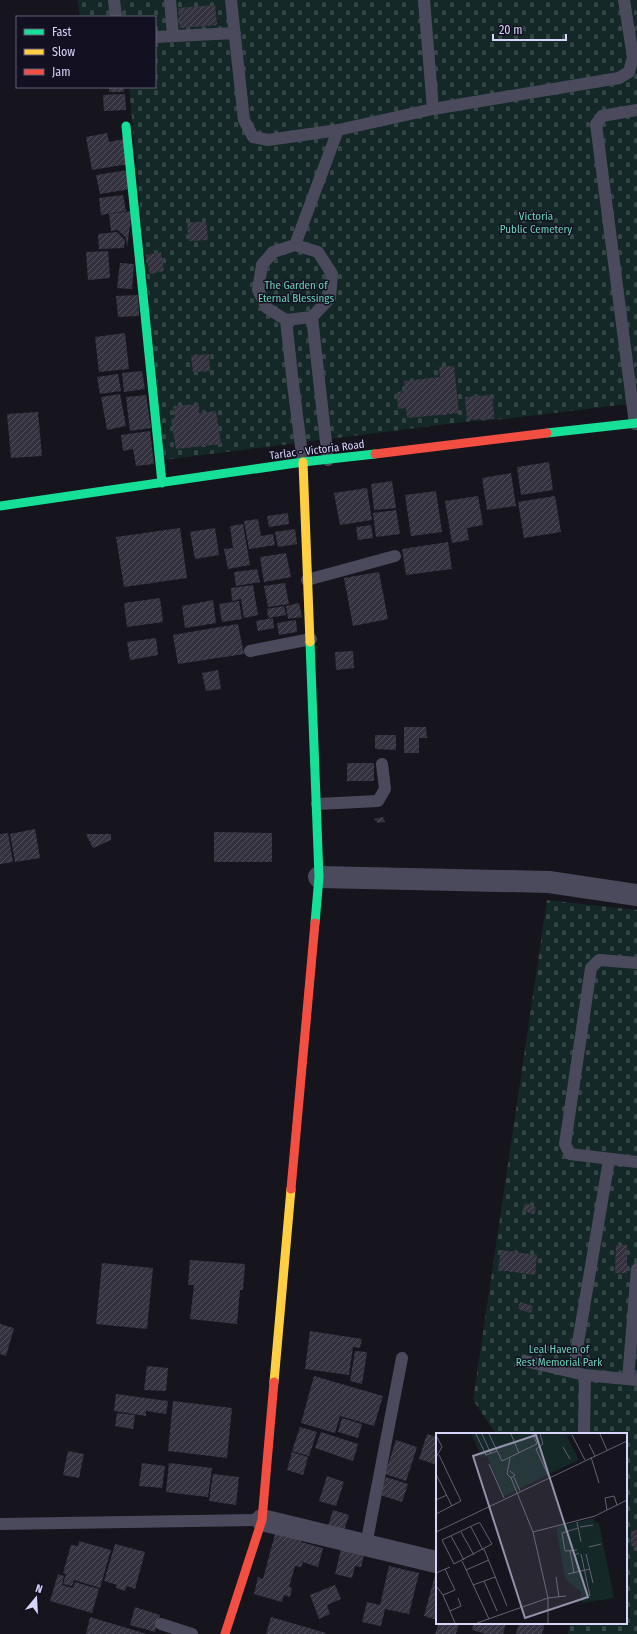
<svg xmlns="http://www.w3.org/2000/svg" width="637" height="1634" viewBox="0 0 637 1634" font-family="'Fira Sans Condensed',sans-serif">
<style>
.cemetery{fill:url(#cemetery-stones)}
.building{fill:url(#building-hatch)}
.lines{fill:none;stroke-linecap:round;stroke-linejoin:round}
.lane{stroke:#4b4a5d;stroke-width:12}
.street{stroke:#4b4a5d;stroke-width:22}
.fast{stroke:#16e098;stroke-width:9}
.slow{stroke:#ffcf43;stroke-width:9}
.jam{stroke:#f24e42;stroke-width:9}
.labels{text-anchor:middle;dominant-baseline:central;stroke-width:3;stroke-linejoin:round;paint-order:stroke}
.park-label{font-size:11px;fill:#69d2b5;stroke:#131021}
.street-label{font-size:11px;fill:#d8d5fa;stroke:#131021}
.inset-road{fill:none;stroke:#646175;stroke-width:1}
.view{fill:#9491ad;fill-opacity:0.15;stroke:#9491ad;stroke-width:2}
.inset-edge{fill:none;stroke:#d8d5fa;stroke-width:2}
</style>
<defs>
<pattern id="cemetery-stones" width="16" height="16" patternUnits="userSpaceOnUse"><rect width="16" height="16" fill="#142827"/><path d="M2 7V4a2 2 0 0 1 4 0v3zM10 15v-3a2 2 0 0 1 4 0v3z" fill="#354647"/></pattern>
<pattern id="building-hatch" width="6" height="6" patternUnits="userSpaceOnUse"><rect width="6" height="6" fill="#34323f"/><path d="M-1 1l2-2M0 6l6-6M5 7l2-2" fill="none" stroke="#514f5c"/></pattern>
</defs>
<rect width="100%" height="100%" fill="#16141d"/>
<!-- cemetery -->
<path class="cemetery" d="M78 0H637V403L504 419 464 422 164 460 129 87H155V17H80Z
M547 900 637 910V1634H568L570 1623H626V1434H496L473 1400Z"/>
<!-- building -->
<path class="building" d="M215 5 217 25 180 28 178 8Z
M109 87H124V92H109Z
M125 94 126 110 104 111 103 95Z
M107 133 109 142 124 139 129 164 92 170 86 137Z
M128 170 131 189 100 194 96 175Z
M123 195 126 211 101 215 99 198Z
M132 211 127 247 126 238 118 230 111 231 109 214Z
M206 221 208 240 189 241 187 223Z
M117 232 125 240 124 248 99 249 98 234Z
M108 251 110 278 88 280 86 252Z
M161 252 164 271 150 274 146 255Z
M120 263 134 264 132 289 117 288Z
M138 295 139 316 118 317 116 296Z
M125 333 129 369 99 372 95 337Z
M209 354 210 371 193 372 191 356Z
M454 366 459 413 407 418 406 408 398 409 397 392 405 391 404 381 440 377 439 367Z
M142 371 145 389 124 392 122 373Z
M118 374 121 391 100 394 97 377Z
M120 394 126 426 107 430 101 397Z
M146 395 151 428 130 431 126 397Z
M492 395 494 419 467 420 465 397Z
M199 404V413L216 411 221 444 176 449 171 419 175 418 173 406Z
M38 412 42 456 11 458 7 414Z
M150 431 154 464 136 466 133 449 123 451 121 435Z
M549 462 553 490 521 495 517 467Z
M511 473 516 506 487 510 482 478Z
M392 481 396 508 374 510 371 484Z
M367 488 372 520 340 525 334 493Z
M436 491 442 532 411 536 405 495Z
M478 496 483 525 467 528 469 540 452 543 445 501Z
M555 496 561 532 524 538 518 502Z
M396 510 400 534 376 537 373 513Z
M288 513 289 524 269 527 267 516Z
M258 519 261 536 273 534 275 545 249 549 244 521Z
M243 524 250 565 228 569 224 549 233 548 230 526Z
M371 525 373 538 358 540 356 527Z
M180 528 187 578 124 587 116 537Z
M215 528 219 555 195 559 190 532Z
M295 529 297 544 278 547 275 532Z
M448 542 452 569 406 575 402 549Z
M286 553 291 577 264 582 260 557Z
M257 569 260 582 236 586 234 572Z
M379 572 388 619 353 626 344 578Z
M285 583 289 604 268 607 264 586Z
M253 585 258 615 244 618 241 599 232 601 231 588Z
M160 598 163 622 127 627 124 603Z
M213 600 216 623 185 628 182 606Z
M239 601 242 619 222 622 219 604Z
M299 603 302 617 288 619 286 606Z
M284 606 286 615 268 618 267 609Z
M273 618 274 628 258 631 256 621Z
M296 620 297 632 279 635 277 623Z
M238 624 244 654 178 664 173 635Z
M156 638 158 655 130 660 127 642Z
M353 651 354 668 336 670 335 652Z
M218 670 221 689 206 691 202 673Z
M404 727H426L427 738H419V753H404Z
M375 735H396V750L375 749Z
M347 763H374V781H347Z
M383 817 385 822 378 823 374 819Z
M35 829 40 858 15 862 10 834Z
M214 832 272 833V862H214Z
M8 833 13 862 0 864V834Z
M86 834H111V840L93 848Z
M525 1203 536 1207 534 1215 523 1210Z
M616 1245H627V1273H615Z
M501 1250 537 1255 535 1275 498 1270Z
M190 1260 245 1264 243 1290H240L237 1324 190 1319 194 1285H188Z
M102 1263 153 1268 147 1329 96 1324Z
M520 1302 533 1306 531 1313 518 1309Z
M0 1324 14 1328 6 1356 0 1354Z
M310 1331 362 1339 360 1348 353 1347 349 1375 305 1369Z
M355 1351 367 1352 362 1384 350 1381Z
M147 1366 168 1368 166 1391 144 1390Z
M314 1376 383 1396 374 1426 340 1416 335 1433 301 1423Z
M116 1394 168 1401 166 1414 146 1411V1416L114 1411Z
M173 1401 232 1408 227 1458 168 1451Z
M117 1413 135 1415 133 1429 115 1426Z
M342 1418 362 1424 358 1438 338 1432Z
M300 1427 317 1432 309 1456 292 1451Z
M321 1432 358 1444 353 1461 315 1448Z
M427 1434 437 1437V1465L419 1459Z
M396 1440 417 1447 406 1481 385 1474Z
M68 1451 84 1454 79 1478 63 1475Z
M292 1452 308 1457 303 1475 287 1470Z
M142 1463 165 1466 162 1488 139 1486Z
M169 1463 212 1468 208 1497 166 1492Z
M213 1474 239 1477 236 1505 209 1501Z
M327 1476 344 1482 336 1506 319 1501Z
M386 1477 408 1484 402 1502 380 1495Z
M333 1510 349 1515 344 1531 328 1526Z
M276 1530 303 1538 301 1542 323 1548 318 1567 303 1562 301 1567 295 1566 289 1587 292 1588 290 1597 284 1595 282 1602 254 1594 258 1577 263 1579Z
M631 1531H637V1546H631Z
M79 1541 111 1550 100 1588 74 1580 72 1586 63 1584 66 1574 63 1573 71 1545 78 1546Z
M115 1544 145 1552 135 1589 127 1586 125 1591 116 1588 117 1585 104 1581Z
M341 1549 364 1555 361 1567 355 1566 352 1578 335 1574Z
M389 1566 419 1573 409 1614 385 1609 381 1626 362 1622 367 1602 380 1605Z
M437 1568V1620L424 1616Z
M58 1574 64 1576 62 1585 73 1588 75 1582 99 1589 92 1613 50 1601Z
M335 1585 341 1599 327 1605 330 1614 319 1619 310 1595Z
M135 1607 160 1615 155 1632 130 1625Z
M90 1617 147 1634H86Z
M271 1617 326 1633 325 1634H266Z
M439 1623H459L456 1634H435Z
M474 1623H506L503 1634H486L472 1630Z
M519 1623H545L542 1634H516Z"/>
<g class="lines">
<!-- lane -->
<path class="lane" d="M114 0 116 17
M170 0 173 36
M231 0 244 120 253 137 268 140 338 130 433 109 619 78 629 72 633 57 624 0
M424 0 433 109
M155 37 235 33
M295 245 318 252 332 274 330 298 312 317 286 320 267 308 258 290 262 265 273 252 295 245 338 130
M312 317 328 460
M286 320 293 384 303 462
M635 424 596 124 602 116 637 110
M307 580 395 556
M250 651 311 639
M317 804 378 801 385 789 382 764
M637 963 599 960 591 968 565 1144 570 1154 637 1162
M525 1361 585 1375 637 1380
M573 1372 609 1160
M628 1379 637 1269
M584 1434 585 1375
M0 1524 262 1520
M366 1545 402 1358
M161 1624 192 1634"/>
<!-- street -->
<path class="street" d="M319 877 549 882 637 895
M262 1520 436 1562"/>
<!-- fast -->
<path class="fast" d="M126 126 162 483
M547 433 637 423
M0 506 303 462 375 454
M310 642 319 877 315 923"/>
<!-- slow -->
<path class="slow" d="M303 462 310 642
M274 1382 291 1189"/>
<!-- jam -->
<path class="jam" d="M375 454 547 433
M291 1189 315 923
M225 1634 262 1520 274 1382"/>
</g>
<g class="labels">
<!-- park labels -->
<g class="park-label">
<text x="536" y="216">Victoria<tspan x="536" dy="13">Public Cemetery</tspan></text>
<text x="296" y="285">The Garden of<tspan x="296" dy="13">Eternal Blessings</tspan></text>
<text x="559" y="1349">Leal Haven of<tspan x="559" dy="13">Rest Memorial Park</tspan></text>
</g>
<!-- street labels -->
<g class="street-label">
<text transform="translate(317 450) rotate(-7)">Tarlac - Victoria Road</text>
</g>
</g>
<!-- overview -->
<g transform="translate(436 1433)">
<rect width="191" height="191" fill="#16141d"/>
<path d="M35 1H138L131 4 143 27 68 63 51 23 46 24ZM158 85 159 90H163L178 165 146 170 145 159 129 146 120 94Z" fill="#142827"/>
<path class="inset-road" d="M40 1 50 22 61 18M46 1 55 21M53 1 66 28 101 11 97 1M75 1 83 20M104 1 107 11 100 16 113 44M164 1 171 17M0 2 6 14 0 24M136 2 149 27M153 11 159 23M127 14 134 26M155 24 163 50M53 31 68 65M74 38 79 42 75 45 71 41 74 25M0 41 16 73M78 44 84 58M75 45 97 99 112 165V190M0 67 11 62M171 77 169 65 178 63 181 72M0 81 25 68 3 22M141 89 145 109M42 90H44L56 111 18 131 6 107ZM35 94 47 117M144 94 157 92M0 99 191 8M25 99 38 122M97 99 159 83 191 67M15 103 28 127M153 114 165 111M48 116 71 173M141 117 129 118 126 100 142 95M134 118 138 140M143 120 139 122 143 139M145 121 154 163M150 121 157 150M26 128 53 186M30 137 53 127M0 140 14 134M132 141 154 136M120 144 123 164M48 148 61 178M37 152 59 144M0 153 7 162 19 190M7 162 19 157 9 136M14 178 25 173 22 165M41 190 112 165 130 163"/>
<path class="view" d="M100 2 152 164 89 185 37 23Z"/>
<rect width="191" height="191" class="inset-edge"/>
</g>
<!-- legend -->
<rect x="16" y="16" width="140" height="72" fill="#131021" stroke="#625f78"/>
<rect x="24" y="29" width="20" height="6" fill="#16e098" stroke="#625f78"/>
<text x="52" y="36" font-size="12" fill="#d8d5fa">Fast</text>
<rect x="24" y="49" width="20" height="6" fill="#ffcf43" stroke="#625f78"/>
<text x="52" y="56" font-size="12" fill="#d8d5fa">Slow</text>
<rect x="24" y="69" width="20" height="6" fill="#f24e42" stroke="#625f78"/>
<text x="52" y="76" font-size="12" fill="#d8d5fa">Jam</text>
<!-- north arrow -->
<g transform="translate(36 1598) rotate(18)" stroke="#131021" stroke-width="3" paint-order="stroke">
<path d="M0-3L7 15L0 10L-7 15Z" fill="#d8d5fa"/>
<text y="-6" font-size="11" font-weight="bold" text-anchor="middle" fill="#d8d5fa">N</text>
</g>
<!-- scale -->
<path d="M493 34v6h73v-6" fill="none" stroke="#d8d5fa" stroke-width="2"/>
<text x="499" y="34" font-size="12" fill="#d8d5fa" stroke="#131021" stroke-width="3" paint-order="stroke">20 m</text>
</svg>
